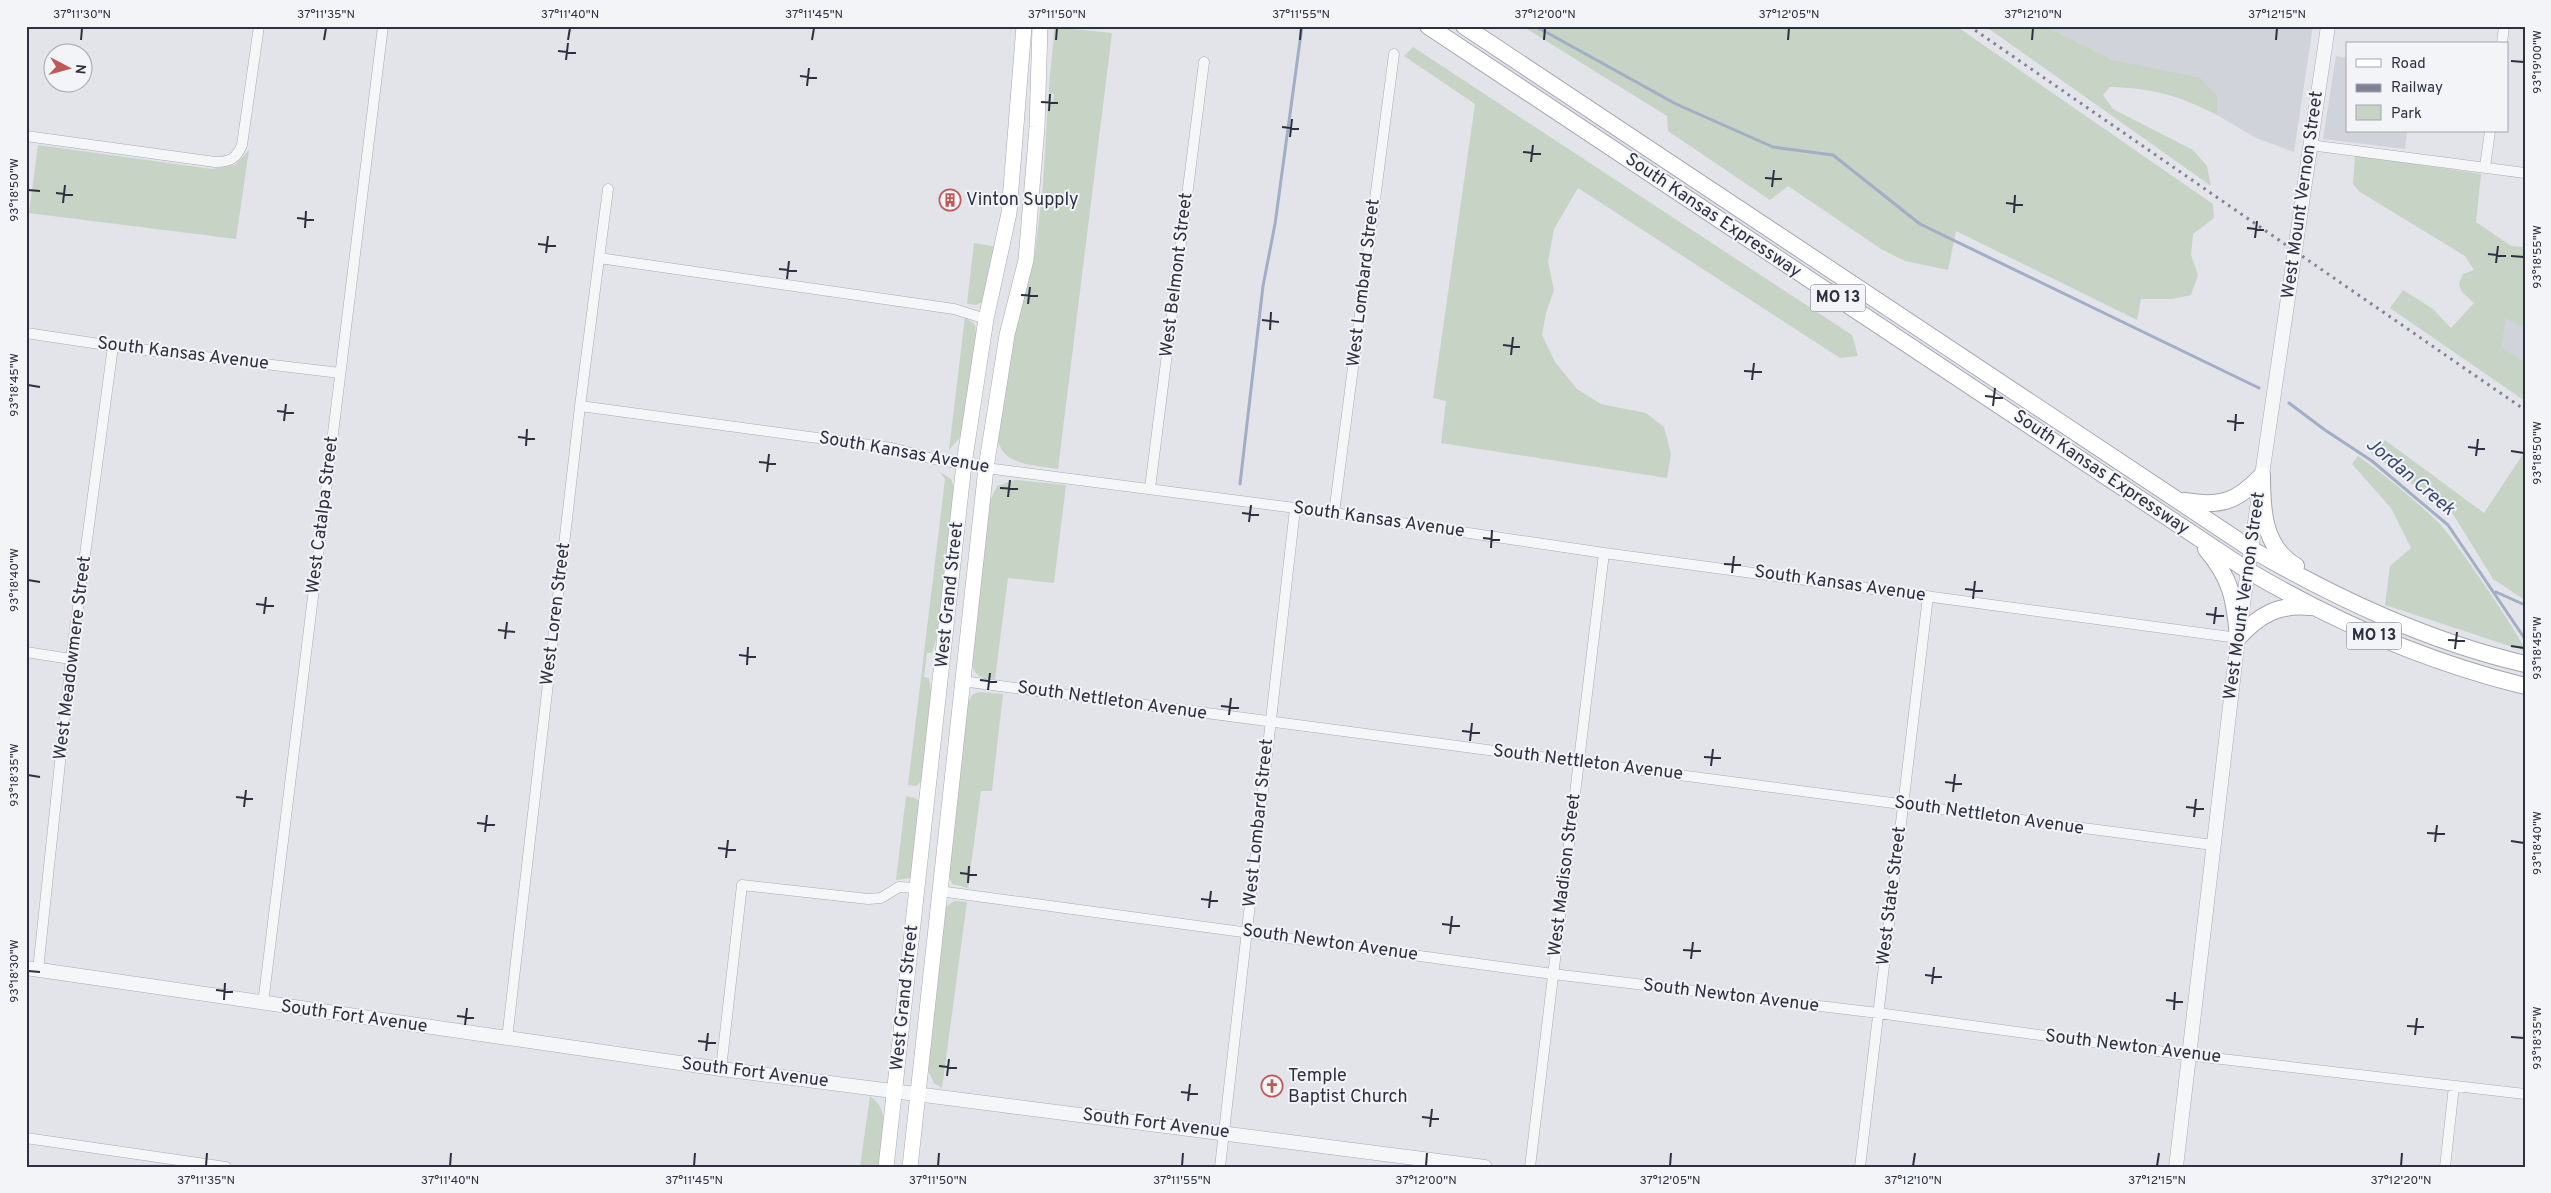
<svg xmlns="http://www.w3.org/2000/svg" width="2551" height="1193" viewBox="0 0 2551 1193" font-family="Overpass,sans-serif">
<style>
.built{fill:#d1d3db}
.green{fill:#c6d3c5}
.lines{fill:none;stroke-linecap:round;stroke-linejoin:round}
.stream{stroke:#a2adc6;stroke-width:3}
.minor-casing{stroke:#a8aab4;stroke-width:11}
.tertiary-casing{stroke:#a8aab4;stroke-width:15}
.secondary-casing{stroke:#a8aab4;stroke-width:16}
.primary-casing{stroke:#a3a7b4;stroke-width:18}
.minor{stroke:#f5f6f8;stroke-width:10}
.tertiary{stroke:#f5f6f8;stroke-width:14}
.secondary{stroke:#fff;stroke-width:15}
.primary{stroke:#fff;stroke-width:16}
.rail{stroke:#7e8292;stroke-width:3;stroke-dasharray:2.5 5;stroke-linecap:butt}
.ticks{fill:none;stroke:#2c3040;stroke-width:2}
.labels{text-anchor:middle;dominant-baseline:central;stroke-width:4;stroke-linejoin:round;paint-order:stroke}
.shield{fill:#f2f4f7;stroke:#676b77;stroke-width:1}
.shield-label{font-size:16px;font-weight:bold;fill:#2c3040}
.street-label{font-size:18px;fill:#2c3040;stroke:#f2f4f7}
.poi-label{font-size:18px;fill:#2c3040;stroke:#f2f4f7;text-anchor:start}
.water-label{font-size:19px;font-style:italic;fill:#3b4970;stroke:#f2f4f7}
.neatline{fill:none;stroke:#2c3040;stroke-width:2}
.ticks-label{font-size:12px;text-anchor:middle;fill:#2c3040}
</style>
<rect width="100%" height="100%" fill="#e3e4ea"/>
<!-- built -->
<path class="built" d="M2045 26H2313L2294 152 2256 138 2217 115V96L2144 68 2113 60Z
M2336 56 2347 58V131H2407L2405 149 2323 139Z
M2506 317 2525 329V362L2502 347Z"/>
<!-- green -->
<path class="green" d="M1522 26H1956L2213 204 2214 218 2193 234 2191 255 2198 275 2191 295 2172 299H2141L2137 320 1956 231 1948 270 1905 261 1881 249 1788 186 1770 200 1668 131 1667 116Z
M1985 26H2045L2113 60 2200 78 2217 96V115C2180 96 2153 88 2110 87L2103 95 2113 109 2193 150 2207 166 2211 186Z
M1054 27 1112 33 1058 469C1036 465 1004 466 998 441L1012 333 1028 283 1035 253 1043 185 1048 102 1053 101 1054 94 1049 93C1049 71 1054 49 1054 27Z
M1413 47 1852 335 1858 356 1840 358 1578 188 1554 229 1548 262 1554 290 1546 313 1542 335 1555 362 1577 389 1601 404 1646 413 1664 427 1671 454 1667 478 1441 443 1446 401 1433 398 1475 104 1404 56Z
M38 145 212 169 235 165 249 150 236 239 29 213Z
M2355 155 2481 174 2476 222 2511 246 2525 247V329L2506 318 2502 347 2525 362V401L2390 308 2403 290 2433 309 2451 328 2474 303 2462 292 2459 284 2463 274 2474 270 2465 256 2360 192 2353 184Z
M974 243 998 247 984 301 977 305 967 304Z
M965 317 975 325 976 334 962 435 949 450Z
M2385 440 2484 513 2525 451V600L2493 579 2453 514 2371 453Z
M2358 456C2386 476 2415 500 2440 524 2452 536 2524 640 2525 651L2385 605 2390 566 2411 548 2391 508 2352 464Z
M940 472 951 479 955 490 941 622 932 653H927L924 677 929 678 932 697 923 780 916 786 908 785 945 479Z
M1015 480 1066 485 1054 583 1008 578 995 679C983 678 974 677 972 663L990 501 997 486Z
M979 692 1003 694 992 791H981L968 888 952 884 948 872 966 705 973 694Z
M906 796 915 798 920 802 911 878 896 880Z
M954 901 967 902 942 1088 934 1083 928 1070 945 908Z
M870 1096C893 1111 882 1143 879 1167H860Z"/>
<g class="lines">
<!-- stream -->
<path class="stream" d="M1535 26 1676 104 1773 147 1833 155 1920 224 2259 388
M2289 403 2325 430 2372 461 2448 525 2525 639
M1240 484 1263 286 1275 224 1302 26
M2496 592 2525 605"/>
<!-- minor casing -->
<g class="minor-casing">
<path id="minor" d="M2502 44 2504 26
M26 136 215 162C230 162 236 159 242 145L259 26
M2310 145 2525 173
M2485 167 2490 131
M599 258 954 309 986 319
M26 333 113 346 340 373
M580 406 892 448 929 458 986 468 1334 513 1604 553 2238 638
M1150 488 1204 62
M1334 513 1394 54
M26 652 71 659
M962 681 2213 845
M939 891 1553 974 1878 1013 2187 1055 2525 1094
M38 970 71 659 113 346
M263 1004 383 26
M507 1039 580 406 608 189
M721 1069 742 885 868 899 881 898 899 887 917 888
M26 1138 226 1167
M1220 1167 1295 509
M1530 1167 1604 553
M1860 1167 1928 596
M2445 1167 2454 1086"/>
</g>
<!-- tertiary casing -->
<g class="tertiary-casing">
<path id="tertiary" d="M26 968 721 1069 1485 1167
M2176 1167 2238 638 2328 26"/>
</g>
<!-- secondary casing -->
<g class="secondary-casing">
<path id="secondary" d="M886 1167 964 464 986 319 1009 213 1024 26
M910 1167 986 468 1007 335 1026 260 1037 127 1040 26"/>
</g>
<!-- primary casing -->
<g class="primary-casing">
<path id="primary" d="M1428 26 2247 570C2335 622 2426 662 2525 686
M1464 26 2251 549C2338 599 2427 641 2525 664
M2262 475C2262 509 2263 547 2296 566
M2184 501C2220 507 2237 502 2262 475
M2206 549C2231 578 2235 600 2238 638
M2238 638C2259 615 2278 604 2310 607"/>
</g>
<!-- minor -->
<use href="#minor" class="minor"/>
<!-- tertiary -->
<use href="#tertiary" class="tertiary"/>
<!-- secondary -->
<use href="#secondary" class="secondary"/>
<!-- primary -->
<use href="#primary" class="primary"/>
<!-- rail -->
<path class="rail" d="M1969 26 2525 410"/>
</g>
<!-- ticks -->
<path class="ticks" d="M81 40 82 28M324 40 326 28M568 40 570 28M812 40 814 28M1056 40 1057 28M1300 40 1301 28M1544 40 1545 28M1788 40 1789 28M2032 40 2033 28M2276 40 2277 28M558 51 576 53M566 60 568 43M2511 61 2524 62M800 76 817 78M807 86 809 68M1041 102 1058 103M1049 111 1050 94M1282 127 1299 129M1290 137 1292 119M1523 152 1541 154M1531 162 1533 145M1765 178 1782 179M1772 187 1774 170M28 190 40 191M56 193 73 195M63 203 65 185M2006 203 2023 205M2014 213 2015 195M297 218 314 220M305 228 306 211M2247 228 2264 230M2255 238 2257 221M538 244 556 246M546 253 548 236M2488 254 2506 256M2511 256 2524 257M2496 263 2498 246M779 269 797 271M787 279 789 261M1021 295 1038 296M1028 304 1030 287M1262 320 1279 322M1270 330 1271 312M1503 345 1520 347M1511 355 1513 337M1744 371 1762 372M1752 380 1754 363M28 385 40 387M1985 396 2003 398M1993 406 1995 388M277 411 294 413M284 421 286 404M2227 421 2244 423M2235 431 2236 414M518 437 535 439M526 446 527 429M2468 447 2485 449M2511 451 2524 453M2476 456 2478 439M759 462 776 464M767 472 769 454M1000 488 1018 489M1008 497 1010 480M1242 513 1259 515M1249 522 1251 505M1483 538 1500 540M1491 548 1492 530M1724 564 1741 565M1732 573 1734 556M28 580 40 582M1965 589 1983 591M1973 599 1975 581M256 604 274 606M264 614 266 597M2206 614 2224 616M2214 624 2216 607M498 630 515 632M505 639 507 622M2448 640 2465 641M2511 646 2524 648M2455 649 2457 632M739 655 756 657M747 665 748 647M980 680 997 682M988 690 990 673M1221 706 1239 708M1229 715 1231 698M1462 731 1480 733M1470 741 1472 723M1704 757 1721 758M1711 766 1713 749M28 775 40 777M1945 782 1962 784M1953 792 1955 774M236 797 253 799M244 807 246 790M2186 807 2204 809M2194 817 2196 799M477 823 495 825M485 832 487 815M2427 833 2445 834M2511 841 2524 843M2435 842 2437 825M718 848 736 850M726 858 728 840M960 873 977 875M968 883 969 866M1201 899 1218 901M1209 908 1211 891M1442 924 1460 926M1450 934 1452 916M1683 950 1701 951M1691 959 1693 942M28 971 40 972M1925 975 1942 977M1932 984 1934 967M216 990 233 992M224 1000 225 983M2166 1000 2183 1002M2174 1010 2175 992M457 1016 474 1018M465 1025 467 1008M2407 1026 2424 1027M2415 1035 2417 1018M2511 1037 2524 1038M698 1041 716 1043M706 1051 708 1033M939 1066 957 1068M947 1076 949 1059M1181 1092 1198 1094M1188 1101 1190 1084M1422 1117 1439 1119M1430 1127 1432 1109M206 1166 207 1153M450 1166 451 1153M694 1166 695 1153M938 1166 939 1153M1182 1166 1183 1153M1426 1166 1427 1153M1670 1166 1671 1153M1913 1166 1915 1153M2157 1166 2159 1153M2401 1166 2402 1153"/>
<!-- icons -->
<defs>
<g id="building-ring" transform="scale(1.125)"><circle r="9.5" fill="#f2f4f7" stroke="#c15856" stroke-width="1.5"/><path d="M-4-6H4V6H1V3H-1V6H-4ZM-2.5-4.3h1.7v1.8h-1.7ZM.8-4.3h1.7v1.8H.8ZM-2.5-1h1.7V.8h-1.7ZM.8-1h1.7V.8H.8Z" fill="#c15856"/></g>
<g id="church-ring" transform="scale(1.125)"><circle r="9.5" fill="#f2f4f7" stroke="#c15856" stroke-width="1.5"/><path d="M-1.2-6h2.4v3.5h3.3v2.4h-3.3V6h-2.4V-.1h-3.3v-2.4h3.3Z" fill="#c15856"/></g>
</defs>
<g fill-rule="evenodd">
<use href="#building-ring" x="950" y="200"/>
<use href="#church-ring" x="1272" y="1086"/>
</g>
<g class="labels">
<!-- shield labels -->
<g class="shield">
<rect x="1810.5" y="284.5" width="55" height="27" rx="4"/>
<rect x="2346.5" y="622.5" width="55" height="27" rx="4"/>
</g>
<g class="shield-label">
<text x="1838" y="298">MO 13</text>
<text x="2374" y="636">MO 13</text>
</g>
<!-- street labels -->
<g class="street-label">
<text transform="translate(2303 195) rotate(-82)">West Mount Vernon Street</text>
<text transform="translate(1713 216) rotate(34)">South Kansas Expressway</text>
<text transform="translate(1177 275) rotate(-83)">West Belmont Street</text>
<text transform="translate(1364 283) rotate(-83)">West Lombard Street</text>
<text transform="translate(183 354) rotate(7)">South Kansas Avenue</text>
<text transform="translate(904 453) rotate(10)">South Kansas Avenue</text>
<text transform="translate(2101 473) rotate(34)">South Kansas Expressway</text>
<text transform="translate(323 515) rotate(-83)">West Catalpa Street</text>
<text transform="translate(1379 520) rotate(8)">South Kansas Avenue</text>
<text transform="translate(1840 584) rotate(8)">South Kansas Avenue</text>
<text transform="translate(950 595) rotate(-84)">West Grand Street</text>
<text transform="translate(2245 596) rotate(-82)">West Mount Vernon Street</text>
<text transform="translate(556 614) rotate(-83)">West Loren Street</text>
<text transform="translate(73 658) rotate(-83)">West Meadowmere Street</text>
<text transform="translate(1112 701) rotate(8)">South Nettleton Avenue</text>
<text transform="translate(1588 763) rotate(7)">South Nettleton Avenue</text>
<text transform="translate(1989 816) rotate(8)">South Nettleton Avenue</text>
<text transform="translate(1259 823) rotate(-84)">West Lombard Street</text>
<text transform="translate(1565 875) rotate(-83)">West Madison Street</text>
<text transform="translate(1892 896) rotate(-83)">West State Street</text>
<text transform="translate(1330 943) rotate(8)">South Newton Avenue</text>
<text transform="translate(1731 996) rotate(7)">South Newton Avenue</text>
<text transform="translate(905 998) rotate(-84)">West Grand Street</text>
<text transform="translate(354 1017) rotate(8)">South Fort Avenue</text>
<text transform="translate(2133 1047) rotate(7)">South Newton Avenue</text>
<text transform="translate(755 1073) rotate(7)">South Fort Avenue</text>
<text transform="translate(1156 1124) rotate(7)">South Fort Avenue</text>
</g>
<!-- poi labels -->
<g class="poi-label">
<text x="966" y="200">Vinton Supply</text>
<text x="1288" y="1076">Temple<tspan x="1288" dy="21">Baptist Church</tspan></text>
</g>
<!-- water labels -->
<g class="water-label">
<text transform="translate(2410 477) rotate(40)">Jordan Creek</text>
</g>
</g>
<!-- border -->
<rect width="2551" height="1193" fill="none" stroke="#f2f4f7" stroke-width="55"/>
<!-- legend -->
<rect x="2346" y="42" width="162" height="90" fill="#f2f4f7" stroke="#a3a6ae"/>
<rect x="2356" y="59" width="25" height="8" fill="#ffffff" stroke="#a3a6ae"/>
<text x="2391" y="68" font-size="15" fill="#2c3040">Road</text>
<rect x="2356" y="84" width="25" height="8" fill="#7e8292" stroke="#a3a6ae"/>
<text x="2391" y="92" font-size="15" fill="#2c3040">Railway</text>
<rect x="2356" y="105" width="25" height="15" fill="#c6d3c5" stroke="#a3a6ae"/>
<text x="2391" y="118" font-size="15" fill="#2c3040">Park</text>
<!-- north arrow -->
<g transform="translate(68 68) rotate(96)"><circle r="24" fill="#f2f4f7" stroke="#a3a6ae"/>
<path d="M0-4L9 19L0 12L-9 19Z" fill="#c15856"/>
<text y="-8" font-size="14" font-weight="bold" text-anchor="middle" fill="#2c3040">N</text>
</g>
<rect x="28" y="28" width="2496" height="1138" class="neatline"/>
<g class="ticks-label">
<text x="82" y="18">37°11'30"N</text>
<text x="326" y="18">37°11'35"N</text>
<text x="570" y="18">37°11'40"N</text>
<text x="814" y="18">37°11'45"N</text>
<text x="1057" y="18">37°11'50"N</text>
<text x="1301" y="18">37°11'55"N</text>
<text x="1545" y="18">37°12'00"N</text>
<text x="1789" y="18">37°12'05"N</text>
<text x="2033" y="18">37°12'10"N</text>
<text x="2277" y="18">37°12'15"N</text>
<text transform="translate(2537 62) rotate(-90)" y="4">93°19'00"W</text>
<text transform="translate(14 190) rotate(-90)" y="4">93°18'50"W</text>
<text transform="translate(2537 257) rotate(-90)" y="4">93°18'55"W</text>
<text transform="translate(14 385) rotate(-90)" y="4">93°18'45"W</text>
<text transform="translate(2537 453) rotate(-90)" y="4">93°18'50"W</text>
<text transform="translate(14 580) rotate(-90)" y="4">93°18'40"W</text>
<text transform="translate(2537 648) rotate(-90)" y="4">93°18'45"W</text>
<text transform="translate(14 775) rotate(-90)" y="4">93°18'35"W</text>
<text transform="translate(2537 843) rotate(-90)" y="4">93°18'40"W</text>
<text transform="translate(14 971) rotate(-90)" y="4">93°18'30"W</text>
<text transform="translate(2537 1038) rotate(-90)" y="4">93°18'35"W</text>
<text x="206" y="1184">37°11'35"N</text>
<text x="450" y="1184">37°11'40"N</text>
<text x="694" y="1184">37°11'45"N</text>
<text x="938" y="1184">37°11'50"N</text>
<text x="1182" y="1184">37°11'55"N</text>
<text x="1426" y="1184">37°12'00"N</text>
<text x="1670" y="1184">37°12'05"N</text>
<text x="1913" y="1184">37°12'10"N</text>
<text x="2157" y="1184">37°12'15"N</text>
<text x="2401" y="1184">37°12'20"N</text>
</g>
</svg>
